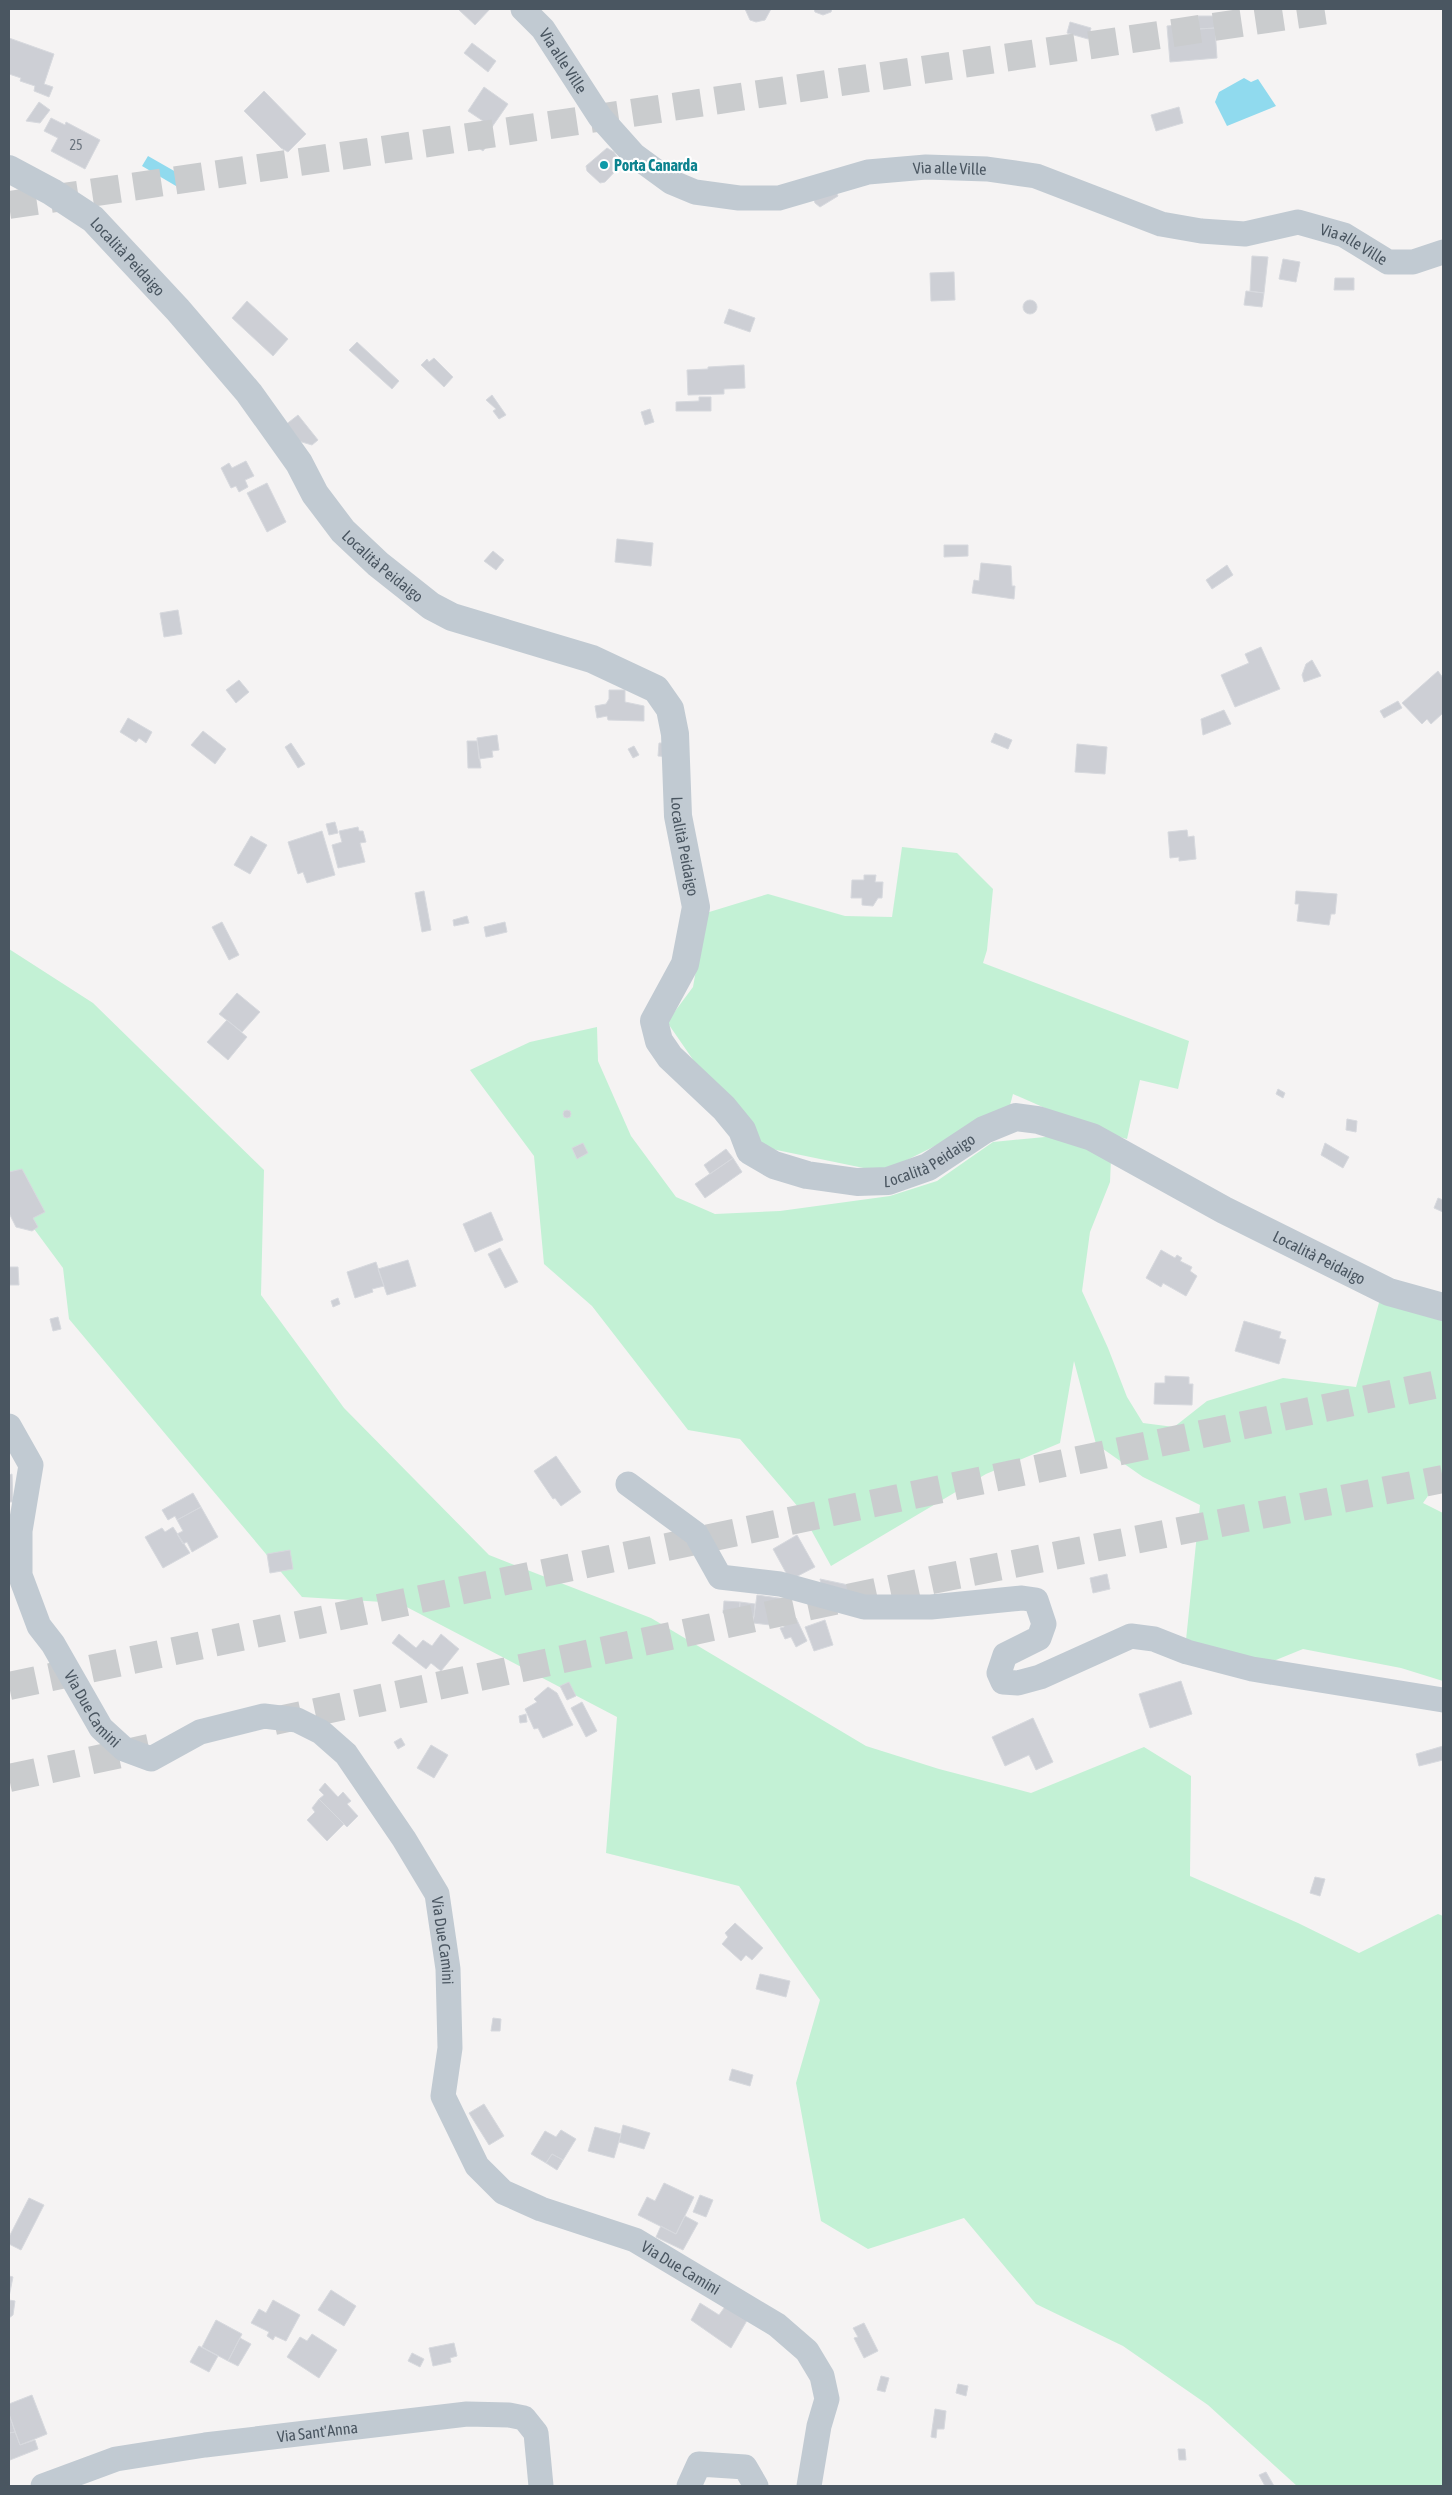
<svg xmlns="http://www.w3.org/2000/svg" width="1452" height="2495" viewBox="0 0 1452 2495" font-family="'Asap Condensed',sans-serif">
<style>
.green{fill:#c3f1d5}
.water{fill:#90daee}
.building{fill:#cdcfd5;stroke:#d7d9de}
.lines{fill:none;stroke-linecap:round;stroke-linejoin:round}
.primary-tunnel{stroke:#caccce;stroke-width:28;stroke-dasharray:28 14;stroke-linecap:butt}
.motorway-tunnel{stroke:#caccce;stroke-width:28;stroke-dasharray:28 14;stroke-linecap:butt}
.minor{stroke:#c1cad2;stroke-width:25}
.tertiary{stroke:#c1cad2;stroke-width:28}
.culture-dot{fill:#0f9aa8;stroke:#fff;stroke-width:2}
.labels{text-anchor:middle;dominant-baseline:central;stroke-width:4.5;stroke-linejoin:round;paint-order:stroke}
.number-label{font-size:14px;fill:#6b747e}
.street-label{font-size:16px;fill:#4a5661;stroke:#fff}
.culture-label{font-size:16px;font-weight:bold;fill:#0d838f;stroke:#fff;text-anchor:start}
</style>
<rect width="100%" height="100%" fill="#f5f3f3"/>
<!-- green -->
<path class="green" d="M902 847 957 853 993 889 987 950 983 963 1189 1041 1178 1089 1140 1080 1127 1139 1095 1130 1013 1094 1009 1109 883 1172 762 1147 696 1064 667 1022 693 987 706 913 768 894 845 916 892 917Z
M9 949 93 1003 264 1170 261 1295 344 1408 489 1555 651 1618 866 1746 939 1769 1031 1793 1144 1747 1191 1776 1190 1876 1298 1923 1359 1953 1438 1914 1443 1916V2486H1297L1208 2405 1123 2346 1036 2304 964 2218 868 2249 821 2221 796 2083 820 2000 739 1886 606 1853 617 1717 399 1603 302 1597 69 1319 63 1268 9 1195Z
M597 1027 598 1061 631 1136 676 1197 715 1214 780 1211 890 1196 937 1181 993 1142 1056 1136 1111 1159 1110 1182 1090 1232 1082 1291 1108 1348 1127 1397 1143 1423 1174 1427 1207 1401 1283 1378 1356 1387 1380 1299 1443 1317V1488L1430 1493 1423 1503 1443 1513V1681L1401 1668 1303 1649 1271 1662 1186 1640 1200 1505 1143 1477 1096 1444 1074 1361 1060 1443 986 1474 831 1566 799 1508 740 1439 688 1430 592 1306 544 1264 534 1156 470 1070 530 1042Z"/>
<!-- water -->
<path class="water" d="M1244 78 1251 82 1258 79 1276 106 1227 126 1215 102 1219 92Z
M148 156 183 176 176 186 142 166Z"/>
<!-- building -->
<path class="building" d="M458 9H490L475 25Z
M745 9H771L765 20 756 22 750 20Z
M814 9H832L831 12 823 15 815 12Z
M1198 16H1215V28L1198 29Z
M1070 22 1091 28 1088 39 1067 33Z
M1198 23V29L1215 28 1217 58 1170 62 1167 26Z
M9 38 54 54 44 84 53 87 49 97 34 91 35 86 20 81 21 78 9 74Z
M472 43 496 61 488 72 464 53Z
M484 87 508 104 492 127 468 111Z
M264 91 306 134 288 152 281 148 244 111Z
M39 102 50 110 40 123 26 121Z
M1179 107 1183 123 1156 131 1151 115Z
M51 118 65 125 66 122 100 140 85 169 51 151 58 138 44 131Z
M479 131 491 140 483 151 472 143Z
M607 148 614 152 622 164 605 182 600 183 587 171 586 166Z
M834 188 838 196 820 207 815 203 813 197Z
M1252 256 1268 257 1264 293 1250 291Z
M1283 259 1300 262 1296 282 1279 279Z
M954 272 955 300 931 301 930 273Z
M1335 278H1354V290H1334Z
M1246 291 1264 293 1262 307 1244 305Z
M1023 307a7 7 0 1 1 14 0a7 7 0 1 1-14 0Z
M247 301 288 339 273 356 232 318Z
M729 309 755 318 750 332 724 323Z
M357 342 399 381 392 389 349 350Z
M434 358 453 377 444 387 421 365 427 359 429 362Z
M744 365 745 388 724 389V394L688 395 687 370 708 369V367Z
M492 395 506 415 499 419 493 411 496 409 486 400Z
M699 397H711V411H676V402L699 401Z
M650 409 654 422 645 425 641 412Z
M298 415 318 440 312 445 295 440 284 426Z
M246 461 254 476 245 480 248 487 239 492 236 486 231 488 221 468 229 463 232 468Z
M267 483 286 522 267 532 247 493Z
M617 539 653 543 651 566 615 562Z
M944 545H968V556L944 557Z
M493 551 504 560 496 570 484 561Z
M981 563 1011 566 1012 586H1015L1014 599 972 593 974 580 979 581Z
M1227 565 1233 575 1212 589 1206 580Z
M178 610 182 634 164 637 160 613Z
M1261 647 1280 689 1235 707 1221 675 1249 663 1245 654Z
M1312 660 1321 676 1304 682 1302 675 1306 664Z
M1438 671 1443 678V713L1431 724 1427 719 1422 724 1402 703Z
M239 680 249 692 236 703 226 690Z
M609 690H625V702L644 706V721L608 720 607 716 597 718 595 706 606 704 609 699Z
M1398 701 1402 708 1384 718 1380 711Z
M1224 710 1231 724 1203 735 1201 719Z
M128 718 152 732 146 743 139 738 136 742 120 732Z
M203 731 226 749 215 764 191 745Z
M995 733 1012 740 1008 749 991 742Z
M497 735 499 750 492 751 493 757 479 759 477 738Z
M467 741H477L481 768H468Z
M291 743 305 764 298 768 285 747Z
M659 743H672V757L658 756Z
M1077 744 1107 747 1105 774 1075 772Z
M634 746 639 755 633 758 628 749Z
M335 822 338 833 329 835 326 824Z
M358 827 359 831H363L366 842 360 843 365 862 338 868 332 845 342 842 339 831Z
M1187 830 1188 837 1194 836 1196 859 1179 861V857L1170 858 1168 832Z
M322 831 335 875 307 883 303 872 298 874 288 842Z
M251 836 267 845 250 874 234 865Z
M864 875H876L875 882H883L882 898H878L873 906 862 905V898H851L852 880H864Z
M424 891 431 930 422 932 415 893Z
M1296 891 1337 894 1335 914H1331L1329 925 1297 921 1299 904H1295Z
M467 916 469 923 454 926 453 920Z
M222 922 239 955 229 960 212 927Z
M505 922 507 932 486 937 484 927Z
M237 993 260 1012 242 1032 219 1014Z
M227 1020 247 1037 228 1060 207 1042Z
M1278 1089 1285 1093 1283 1098 1276 1094Z
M563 1114a4 4 0 1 1 8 0a4 4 0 1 1-8 0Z
M1347 1119 1357 1121 1356 1132 1346 1130Z
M583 1143 588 1153 577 1159 572 1148Z
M1325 1143 1349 1157 1343 1168 1321 1155Z
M726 1149 733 1158 710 1174 704 1165Z
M733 1158 742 1172 705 1198 695 1184Z
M22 1169 45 1212 33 1218 38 1227 32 1231 16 1227 9 1213V1172Z
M1438 1198 1443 1200V1212L1434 1208Z
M491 1212 503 1240 475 1252 463 1224Z
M500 1248 518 1282 505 1288 488 1254Z
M1161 1250 1175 1258 1177 1255 1182 1258 1180 1261 1192 1267 1190 1271 1197 1276 1186 1296 1163 1283 1161 1287 1146 1278Z
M408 1260 416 1286 387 1295 378 1269Z
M376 1262 384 1286 372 1289 373 1292 355 1298 347 1272Z
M9 1267H18L19 1285H9Z
M338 1298 340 1304 333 1307 331 1301Z
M58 1317 61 1329 53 1331 50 1319Z
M1244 1321 1281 1332 1279 1338 1286 1340 1279 1364 1235 1351Z
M1165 1376 1189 1377V1384H1193L1192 1405 1154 1404 1155 1383H1165Z
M556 1456 581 1492 561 1506 555 1498 553 1499 534 1471Z
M12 1474 13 1502H9V1475Z
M193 1493 201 1507 177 1520 175 1516 168 1520 162 1510Z
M201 1507 218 1537 192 1552 187 1542 183 1544 177 1534 183 1531 177 1520Z
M173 1527 190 1553 163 1568 145 1537 162 1528 165 1532Z
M797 1535 815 1567 790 1580 773 1549Z
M290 1550 293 1569 270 1573 267 1554Z
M1107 1574 1110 1589 1093 1593 1090 1578Z
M820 1579 858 1587 860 1598 823 1591Z
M757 1595 786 1599 785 1611H780L779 1626 753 1623Z
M724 1601 740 1602 739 1615 723 1613Z
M740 1602 755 1604 754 1617 739 1615Z
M784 1616 796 1618 807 1641 796 1647 791 1637 785 1639 780 1628 784 1627Z
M825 1620 833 1645 814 1651 805 1627Z
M399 1634 416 1648 423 1640 432 1646 441 1634 459 1649 441 1671 431 1663 426 1669 392 1643Z
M1181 1681 1192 1714 1150 1728 1139 1694Z
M569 1682 576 1696 567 1700 560 1686Z
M548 1687 557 1693 573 1725 543 1738 538 1728 534 1729 525 1709 537 1702 534 1699Z
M582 1702 597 1731 586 1737 571 1708Z
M526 1714 527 1722 520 1723 519 1716Z
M1033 1718 1053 1762 1036 1770 1029 1755 1005 1766 992 1737Z
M401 1738 405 1745 398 1749 394 1742Z
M431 1745 448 1755 434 1778 417 1768Z
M1443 1746V1760L1419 1766 1416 1754Z
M325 1783 338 1797 343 1792 351 1801 347 1804 358 1816 347 1827 319 1799 324 1795 319 1790Z
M319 1799 344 1824 327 1841 307 1820 315 1812 312 1808Z
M1315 1877 1325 1879 1320 1896 1310 1893Z
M735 1923 763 1948 752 1960 746 1955 741 1961 722 1944 728 1937 725 1933Z
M760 1974 790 1981 786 1997 756 1989Z
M493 2018 501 2019 500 2031H491Z
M732 2069 753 2075 750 2086 729 2080Z
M484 2104 504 2136 489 2145 469 2113Z
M623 2125 650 2133 644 2149 619 2142Z
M595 2127 621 2134 614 2158 588 2151Z
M561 2130 576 2139 563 2160 552 2154 546 2163 531 2154 545 2131 556 2137Z
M552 2154 563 2160 557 2170 546 2163Z
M664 2183 694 2197 676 2234 638 2215 647 2197 655 2201Z
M700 2195 713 2200 706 2217 693 2212Z
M29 2198 44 2205 21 2250 9 2244V2237Z
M685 2216 698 2223 683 2250 656 2237 661 2226 676 2234Z
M9 2276 13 2277 9 2297Z
M331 2290 356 2306 344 2326 318 2310Z
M9 2300 15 2301 13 2315 9 2318Z
M273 2300 300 2315 286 2341 275 2336 273 2340 267 2336 269 2332 251 2323 259 2309 266 2313Z
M700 2303 719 2315 727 2304 749 2317 731 2348 691 2320Z
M216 2320 242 2334 228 2361 202 2347Z
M864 2323 878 2351 864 2358 854 2338 858 2337 853 2328Z
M312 2334 337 2350 319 2378 287 2357 300 2337 307 2341Z
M240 2338 251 2344 238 2366 228 2361Z
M454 2343 457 2356 450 2358 451 2362 433 2366 429 2348Z
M199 2346 218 2356 209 2372 190 2362Z
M412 2353 424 2359 420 2367 408 2361Z
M881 2376 889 2378 885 2392 877 2390Z
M958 2384 968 2386 966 2396 956 2393Z
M32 2395 47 2434 20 2445 9 2414V2404Z
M935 2409 946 2411 944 2429H937L936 2438 931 2437Z
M9 2414 15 2432 9 2433Z
M15 2432 20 2445 35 2440 38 2449 10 2460 9 2433Z
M1178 2449H1185L1186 2460H1179Z
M1266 2472 1274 2486H1265L1259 2475Z"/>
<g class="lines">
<!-- primary-tunnel -->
<path class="primary-tunnel" d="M9 205 1335 9"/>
<!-- motorway-tunnel -->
<path class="motorway-tunnel" d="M9 1686 1443 1383
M274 1721 932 1580 1443 1479
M9 1778 149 1748"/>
<!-- minor -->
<g class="minor">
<path id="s1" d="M523 9 543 29 600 117 634 155 671 182 695 192 739 198H779L868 172 926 167 987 169 1036 176 1161 224 1201 231 1245 234 1298 222 1344 235 1388 262H1413L1443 252"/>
<path id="s2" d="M9 1426 31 1465 20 1531V1575L39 1626 53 1644 101 1728 124 1749 151 1759 200 1732 264 1716 297 1720 321 1732 346 1754 404 1839 437 1894 448 1969 450 2048 443 2096 477 2166 503 2192 541 2209 635 2240 777 2325 807 2351 822 2376 827 2399 819 2426 809 2486"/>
<path d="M628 1484 696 1534 720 1577 780 1584 864 1607H931L1022 1598 1036 1600 1044 1624 1039 1638 1005 1655 999 1673 1003 1682 1018 1683 1040 1677 1131 1636 1154 1639 1187 1652 1252 1669 1443 1700"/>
<path id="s3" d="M43 2486 116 2459 205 2445 467 2414 509 2415 524 2418 536 2433 541 2486"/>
<path d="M689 2486 699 2464 745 2467 756 2486"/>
</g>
<!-- tertiary -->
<path class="tertiary" id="s4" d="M9 169 52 192 93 219 178 310 249 393 299 463 315 494 343 531 378 564 431 606 452 617 592 659 656 689 670 709 675 734 678 816 696 907 685 964 654 1021 659 1041 670 1057 724 1108 742 1130 750 1151 774 1165 807 1175 857 1182 888 1181 928 1167 984 1130 1016 1117 1038 1120 1092 1137 1224 1210 1389 1292 1443 1307"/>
</g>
<!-- markers -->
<circle class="culture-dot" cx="604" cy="165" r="5"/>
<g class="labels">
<!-- number labels -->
<g class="number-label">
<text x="76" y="145">25</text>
</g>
<!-- street labels -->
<g class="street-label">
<text stroke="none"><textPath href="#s1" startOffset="66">Via alle Ville</textPath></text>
<text stroke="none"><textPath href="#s1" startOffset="515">Via alle Ville</textPath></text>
<text stroke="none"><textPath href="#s1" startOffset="935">Via alle Ville</textPath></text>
<text stroke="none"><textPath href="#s4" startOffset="149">Località Peidaigo</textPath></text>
<text stroke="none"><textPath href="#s4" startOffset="552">Località Peidaigo</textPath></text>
<text stroke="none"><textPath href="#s4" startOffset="1018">Località Peidaigo</textPath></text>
<text stroke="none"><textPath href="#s4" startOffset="1558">Località Peidaigo</textPath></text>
<text stroke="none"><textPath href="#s4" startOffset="1992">Località Peidaigo</textPath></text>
<text stroke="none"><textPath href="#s2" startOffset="309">Via Due Camini</textPath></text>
<text stroke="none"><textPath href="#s2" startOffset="819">Via Due Camini</textPath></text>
<text stroke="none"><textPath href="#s2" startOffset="1284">Via Due Camini</textPath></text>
<text stroke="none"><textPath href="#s3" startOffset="281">Via Sant'Anna</textPath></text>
</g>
<!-- culture labels -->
<g class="culture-label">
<text x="614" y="165">Porta Canarda</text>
</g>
</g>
<!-- border -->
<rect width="1452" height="2495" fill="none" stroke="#4a5661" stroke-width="20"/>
</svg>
